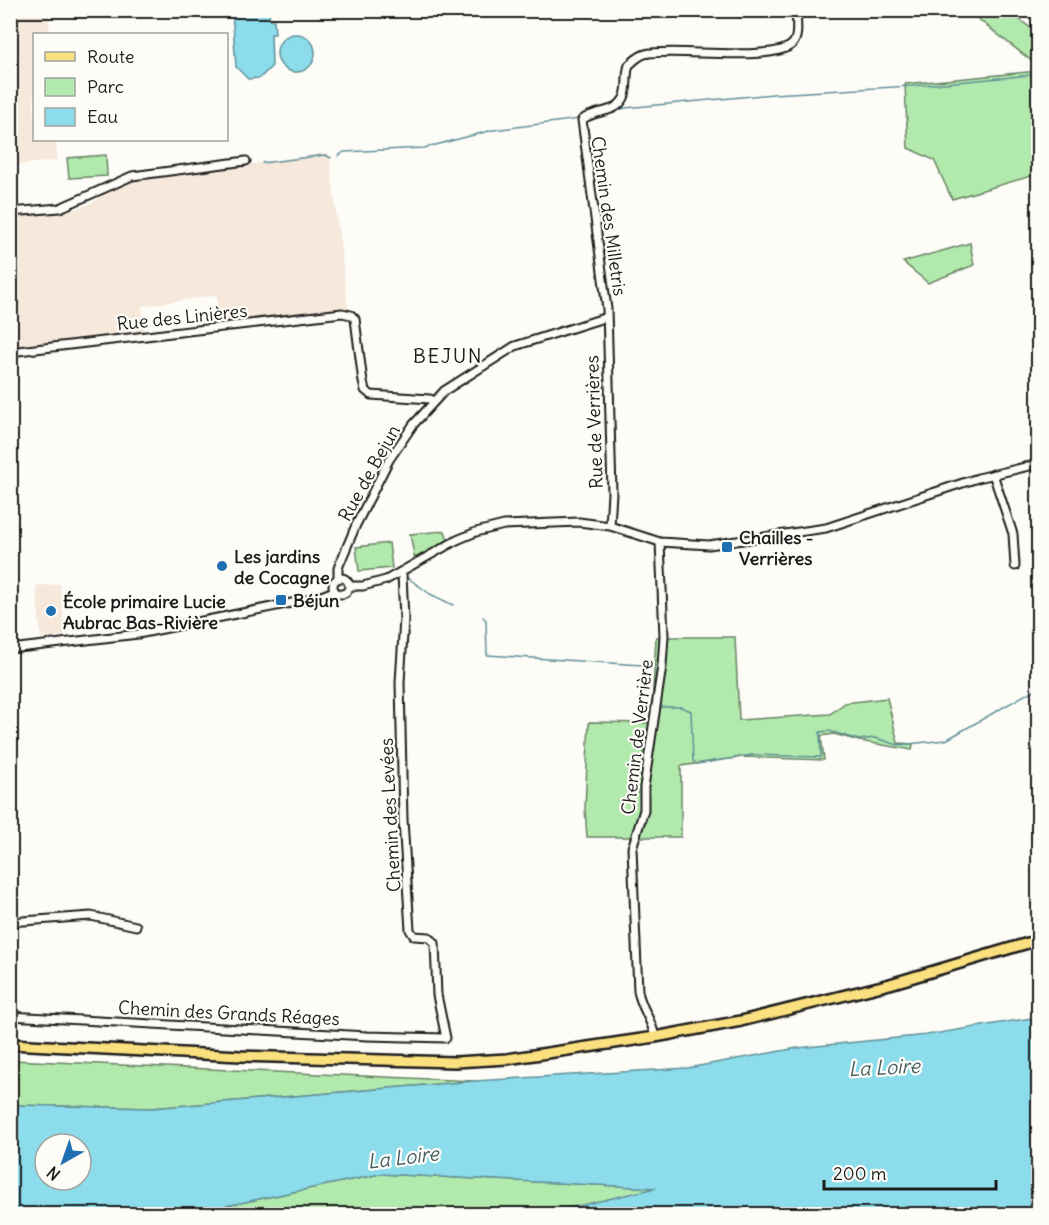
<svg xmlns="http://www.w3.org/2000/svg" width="1049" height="1225" viewBox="0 0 1049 1225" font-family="Delius,sans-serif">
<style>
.built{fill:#f6e8da}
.green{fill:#b2e9ac;stroke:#678264;stroke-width:1.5}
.water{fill:#8ddceb;stroke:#608f98;stroke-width:1.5;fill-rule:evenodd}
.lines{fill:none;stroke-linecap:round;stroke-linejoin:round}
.stream{stroke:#608f98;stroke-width:1.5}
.minor-casing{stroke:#1c1c1c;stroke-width:11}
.major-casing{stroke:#1c1c1c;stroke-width:14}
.minor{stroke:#fdfcf7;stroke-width:7}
.major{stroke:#fbe080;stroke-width:9}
.poi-dot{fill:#1f6fb2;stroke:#fdfcf7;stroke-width:2}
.labels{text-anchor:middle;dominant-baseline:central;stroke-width:4.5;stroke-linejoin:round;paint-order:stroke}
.street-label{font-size:18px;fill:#1c1c1c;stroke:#fdfcf7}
.poi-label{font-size:18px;font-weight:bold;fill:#1c1c1c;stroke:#fdfcf7;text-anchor:start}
.neighbourhood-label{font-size:20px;letter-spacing:1.5px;fill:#1c1c1c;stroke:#fdfcf7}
.water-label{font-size:20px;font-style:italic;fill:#445f64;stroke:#fdfcf7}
</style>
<rect width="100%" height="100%" fill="#fdfcf7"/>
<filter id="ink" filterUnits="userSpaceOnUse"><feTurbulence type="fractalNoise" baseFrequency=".0167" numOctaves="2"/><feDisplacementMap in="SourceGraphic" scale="12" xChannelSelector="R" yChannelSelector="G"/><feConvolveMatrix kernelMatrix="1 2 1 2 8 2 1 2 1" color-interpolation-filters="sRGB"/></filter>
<g filter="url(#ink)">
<!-- built -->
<path class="built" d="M10 11H48L50 34H34V140H56L57 160 11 166Z
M329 153 348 309 219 324 217 295 142 306 145 333 16 348 10 302V217L70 211 92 203 112 189 134 181Z
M60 584 65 636 41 638 36 586Z"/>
<!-- green -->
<path class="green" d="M968 11H1009L1038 34V66Z
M1038 71V174L952 199 934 160 908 148 905 84Z
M106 155 107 176 69 178 67 158Z
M970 243 974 265 928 283 903 262Z
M445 531 448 540 415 560 410 534Z
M389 543 392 568 359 571 356 547Z
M656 637H735L739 720 830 714 845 703 887 698 898 743 913 744 912 750 859 741 834 734 821 736 824 760 743 757 681 766V837H587L585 808 589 722 651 723Z
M11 1060 474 1081 152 1108 11 1105Z
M380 1174 659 1188 543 1214H187Z"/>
<!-- water -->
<path class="water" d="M232 11H269L270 20H274L275 34H271L272 66 260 78 248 79 236 67Z
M277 53a19 19 0 1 1 38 0a19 19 0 1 1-38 0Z
M1038 1017V1214H543L656 1188 380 1174 187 1214H11V1105L152 1108 474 1081 688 1068 797 1048 927 1035ZM45 1144H81V1180H45Z"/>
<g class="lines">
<!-- stream -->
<path class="stream" d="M598 116 625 108 773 94 912 86 1032 75 1036 70 1038 71
M338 156 344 152 424 148 493 130 579 119
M262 163 325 155 331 158
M408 578 430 594 453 605
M483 617 486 620 487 655 658 666
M666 666 660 707H681L691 711 693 761 697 764 752 755 821 757 820 732 829 731 859 740 875 738 898 745 946 740 1037 688"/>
<!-- minor casing -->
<g class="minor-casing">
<path id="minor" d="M10 212 60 208 132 176 246 161
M10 352 342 313 351 315 355 319 363 382 365 390 371 395 430 399 434 401
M993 474 1013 534 1015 566
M610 526 612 493 607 309 582 120C595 109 615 115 624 98 629 88 625 76 629 65 634 61 638 56 645 54 671 47 781 64 794 42 799 34 796 20 796 10
M333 586a8 8 0 1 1 16 0a8 8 0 1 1-16 0Z
M338 579V568L356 525 389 460 413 425 444 391 515 346 607 317
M349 586H363L386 580 457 540 476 532 504 525 579 522 610 526 660 542 709 545 826 528 978 478 1038 464
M10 649 138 634 316 598 334 591
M10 922 91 916 136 926
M10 1016 367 1036 446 1038 437 995 435 943 429 937 414 936 410 930 403 820 400 682 404 619 402 573
M655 1037C652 1020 641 1008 638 991L632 848 644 810V787L662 666 664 636 660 542"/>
</g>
<!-- major casing -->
<g class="major-casing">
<path id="major" d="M10 1044 240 1056 455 1062 507 1059 655 1037 741 1021 890 984 1038 940"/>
</g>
<!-- minor -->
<use href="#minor" class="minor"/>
<!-- major -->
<use href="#major" class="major"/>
</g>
</g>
<!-- markers -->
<g class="poi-dot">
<rect x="721" y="541" width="12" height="12" rx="3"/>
<circle cx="222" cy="566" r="6"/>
<rect x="275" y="594" width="12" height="12" rx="3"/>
<circle cx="51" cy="611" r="6"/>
</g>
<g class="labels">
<!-- street labels -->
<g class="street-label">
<text transform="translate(609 216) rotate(82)">Chemin des Milletris</text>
<text transform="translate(182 317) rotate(-6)">Rue des Linières</text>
<text transform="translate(594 422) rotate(-92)">Rue de Verrières</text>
<text transform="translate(369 473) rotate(-61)">Rue de Bejun</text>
<text transform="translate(637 737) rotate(-83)">Chemin de Verrière</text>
<text transform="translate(390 815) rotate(-93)">Chemin des Levées</text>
<text transform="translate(229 1013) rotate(3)">Chemin des Grands Réages</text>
</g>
<!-- poi labels -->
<g class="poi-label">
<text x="739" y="537">Chailles -<tspan x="739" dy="21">Verrières</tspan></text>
<text x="234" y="556">Les jardins<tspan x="234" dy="21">de Cocagne</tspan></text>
<text x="293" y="600">Béjun</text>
<text x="63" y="601">École primaire Lucie<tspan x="63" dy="21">Aubrac Bas-Rivière</tspan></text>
</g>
<!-- neighbourhood labels -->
<g class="neighbourhood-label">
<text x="448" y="355">BEJUN</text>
</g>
<!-- water labels -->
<g class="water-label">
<text transform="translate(884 1067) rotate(-3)">La Loire</text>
<text transform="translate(403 1157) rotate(-7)">La Loire</text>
</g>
</g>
<!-- margin -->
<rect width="1049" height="1225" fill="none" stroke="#fdfcf7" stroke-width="36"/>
<rect x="18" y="18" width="1013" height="1189" fill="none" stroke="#1c1c1c" stroke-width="2" filter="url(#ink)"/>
<!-- legend -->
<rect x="33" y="33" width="195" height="108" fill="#fdfcf7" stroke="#a3a29f" stroke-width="1.5"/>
<rect x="45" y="52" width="30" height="9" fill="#fbe080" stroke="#a3a29f" stroke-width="1.5"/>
<text x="87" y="63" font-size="18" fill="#1c1c1c">Route</text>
<rect x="45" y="78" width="30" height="18" fill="#b2e9ac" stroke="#a3a29f" stroke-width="1.5"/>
<text x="87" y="93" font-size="18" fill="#1c1c1c">Parc</text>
<rect x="45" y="108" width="30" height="18" fill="#8ddceb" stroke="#a3a29f" stroke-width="1.5"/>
<text x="87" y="123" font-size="18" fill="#1c1c1c">Eau</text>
<!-- north arrow -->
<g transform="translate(63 1162) rotate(220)"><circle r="28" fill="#fdfcf7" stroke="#a3a29f" stroke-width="1.5"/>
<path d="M0-4.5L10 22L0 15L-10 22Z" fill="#1f6fb2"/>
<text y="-9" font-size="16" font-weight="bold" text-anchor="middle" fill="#1c1c1c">N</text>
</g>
<!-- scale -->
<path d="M824 1180v9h172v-9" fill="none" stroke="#1c1c1c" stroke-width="3"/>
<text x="833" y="1180" font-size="18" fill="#1c1c1c" stroke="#fdfcf7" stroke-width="4.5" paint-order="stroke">200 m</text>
</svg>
